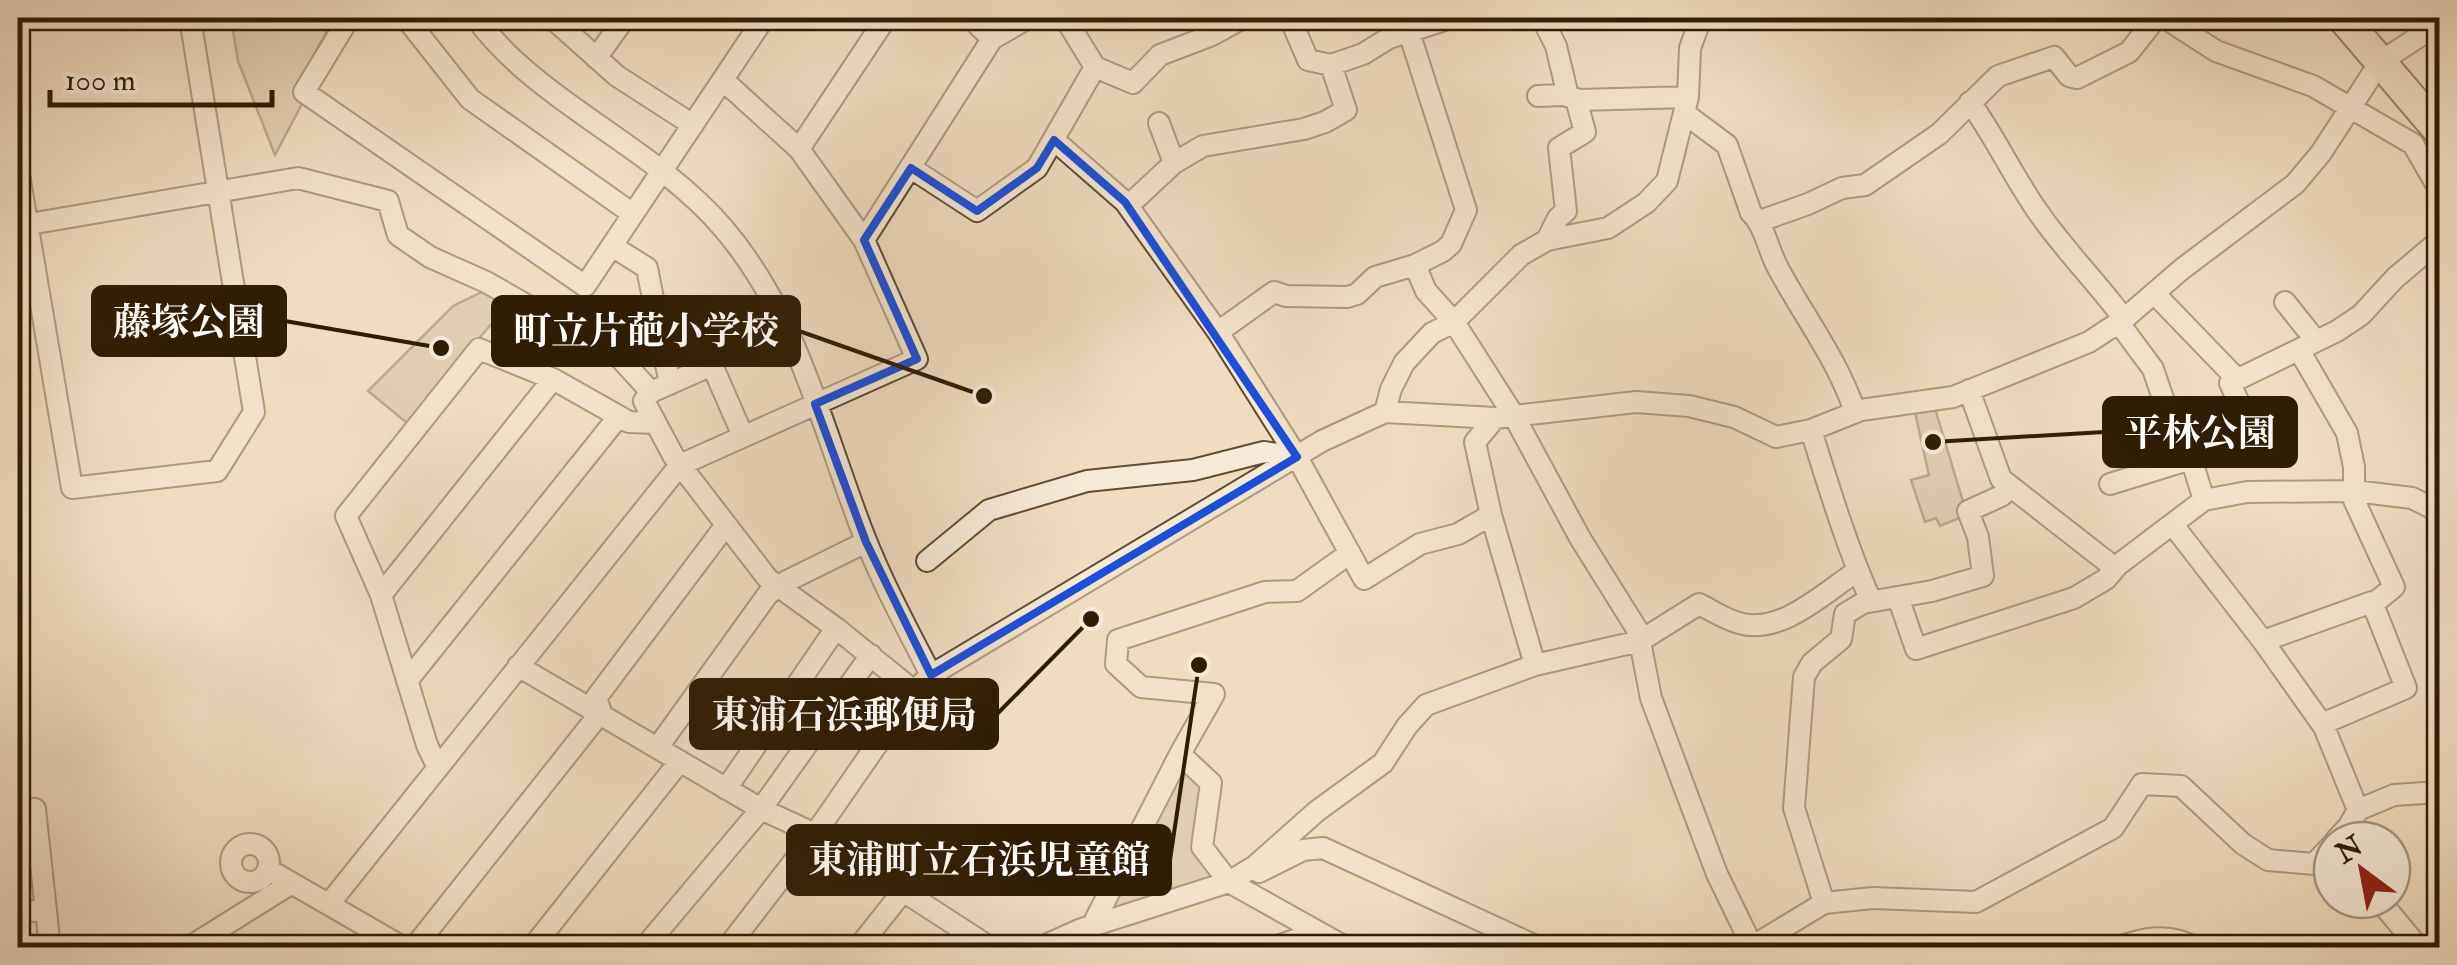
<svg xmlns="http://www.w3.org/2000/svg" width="2457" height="965" viewBox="0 0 2457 965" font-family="'IM FELL Double Pica','Noto Serif JP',serif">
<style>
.green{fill:#cfbca1;stroke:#7f6c52;stroke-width:2.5}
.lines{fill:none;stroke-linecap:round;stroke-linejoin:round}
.minor-casing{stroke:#5f4d33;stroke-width:24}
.highway-casing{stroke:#2f1d04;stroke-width:34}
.minor{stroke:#f5e9d7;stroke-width:20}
.highway{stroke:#f0ddc1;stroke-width:30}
.marked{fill:none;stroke:#1d4ed8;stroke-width:8;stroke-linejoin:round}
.leader{fill:none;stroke:#2f1d04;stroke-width:4}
.callout-dot{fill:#2f1d04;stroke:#f5e9d7;stroke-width:4}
.callout{fill:#2f1d04;stroke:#2f1d04;stroke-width:4}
.callout-label{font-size:38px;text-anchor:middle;font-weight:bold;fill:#fff}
</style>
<rect width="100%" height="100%" fill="#f0ddc1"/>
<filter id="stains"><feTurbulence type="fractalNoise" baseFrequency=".002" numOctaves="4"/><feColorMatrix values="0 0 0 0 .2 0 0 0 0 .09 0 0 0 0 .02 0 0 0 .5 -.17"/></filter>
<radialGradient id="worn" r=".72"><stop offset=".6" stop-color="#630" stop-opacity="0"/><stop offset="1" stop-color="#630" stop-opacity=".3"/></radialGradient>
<!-- green -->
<path class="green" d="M231 18H334L294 92 303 102 275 155 238 61Z
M486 290 511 301 407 423 368 391 453 306Z
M1934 405 1967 515 1940 526 1936 518 1925 522 1911 480 1929 475 1914 408Z
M1182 768 1203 785 1192 849 1217 880 1107 912Z"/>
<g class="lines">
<!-- minor casing -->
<g class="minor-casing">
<path id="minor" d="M349 18 304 92 585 286 764 18
M406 18 470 99 633 214
M476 18C538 103 654 146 724 229 799 317 823 432 865 538 883 584 908 630 931 675
M552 18 617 76 693 125
M971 18 992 39
M1290 18 1308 60 1331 65 1363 54 1389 38 1451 18
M1542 18 1556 46 1568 96
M2165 18 2216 51 2313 86 2413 144 2440 191
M596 58 625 18
M1095 67 1133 83 1160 55 1212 35 1243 18
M1538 96 1563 95 1580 100 1688 97
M1970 102C1995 137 2012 174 2036 209 2063 249 2096 281 2124 319
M1684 113 1727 145 1751 213C1765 226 1768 250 1778 268 1803 315 1838 360 1855 412
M1159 123 1174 163
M1054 140 1125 202 1218 332 1297 457 1364 579 1420 544 1458 534 1491 515
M799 149 886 18
M911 168 977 211 1037 168 1095 67 1065 18
M18 169 72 488 217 471 254 412 190 18
M1128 206 1174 163 1203 146 1304 129 1325 122 1346 110 1331 65
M1760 221 1808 204 1842 188 1865 185 1939 134 1998 76 2054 57 2069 76 2077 78 2129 52 2156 18
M18 226 298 178 388 201 398 235 430 257 486 282 620 358 651 392
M864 240 992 39 1028 18
M1547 240 1558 218 1566 211 1559 148 1585 132 1576 99
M612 246 647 268 670 384
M1415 265 1426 291 1454 322 1514 416 1580 538 1638 631 1651 698 1688 797 1717 874 1753 948
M2154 293 2236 378
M2285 302 2316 341
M2119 323 2153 369 2168 413 2187 445 2204 500
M1218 332 1274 292 1286 296 1347 297 1357 294 1375 277 1415 265 1443 251 1451 244 1466 210 1409 32
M2299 350 2347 433 2354 467V500L2394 587 2373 604
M1969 390 2001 479 2115 568
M1385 412 1391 389 1404 363 1432 333 1454 322 1521 255 1547 240 1608 228 1646 203 1667 181 1688 97 1690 48 1701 18
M1495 418 1475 442 1491 515 1535 665
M1811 430C1829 488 1847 547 1871 601
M743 436 712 365 651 392 644 401 674 457 768 579 836 628 914 691
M2187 445 2251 430 2230 383 2337 331 2361 315 2395 278 2440 240
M2110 484 2191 459
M2173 525 2263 641 2324 727 2358 810
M927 561 989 510 1087 481 1193 470 1264 452 1297 457
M381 595 553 379
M1898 597 1916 649 2074 598 2106 579 2118 565 2204 500 2247 492 2355 491 2412 498 2432 508 2440 517
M2263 641 2372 602 2406 688 2322 724
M518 666 761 809 815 834 991 948
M407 681 619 416
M658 747 768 594 787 581 866 542
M438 768 427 745 381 595 346 516 479 349 553 379 629 422 656 423
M726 789 836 628
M18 811 35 809 50 948
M2336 840 2349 826 2358 810 2394 795 2440 792
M231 863a19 19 0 1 1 38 0a19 19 0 1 1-38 0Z
M269 870 404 948
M1259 872 1303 850 1323 848 1540 948
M1229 882 1255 866 1317 811 1383 763 1407 726 1426 705 1535 665 1640 641 1699 604C1713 611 1727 621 1743 624 1783 633 1825 592 1856 572
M1229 882 1202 847 1211 783 1180 754 1214 694 1141 687 1116 664 1118 640 1265 592 1297 591 1350 553
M2379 900 2419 948
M1824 903 1794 808 1804 677 1812 663 1841 639 1845 614 1863 603 1932 591 1983 576 1978 537 1968 511 2001 496 2010 488
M329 904 680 465 917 359 864 240 799 149 723 80
M18 912 46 909
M1092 926 1180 754
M1753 946 1824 903 1873 898 1976 902 2113 828 2142 784 2181 786 2243 844 2268 860 2314 864 2332 845
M188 948 292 883
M414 948 601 712 596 698 726 525
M532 948 680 761
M644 948 761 809 871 655
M727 948 815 834 914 691 931 675 1322 441 1385 412 1495 418 1636 402 1689 406 1734 417 1776 437 1811 430 1861 410 1953 397 2089 342 2124 319 2182 269 2295 184 2321 153 2380 62 2440 23
M858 948 904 890
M1039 948 1079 930 1229 882 1347 948
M1271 948 1316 933
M2116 948C2143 938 2169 932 2196 948"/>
</g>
<!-- highway casing -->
<g class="highway-casing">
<path id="highway" d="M2343 18 2440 132"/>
</g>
<!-- minor -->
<use href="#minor" class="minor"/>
<!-- highway -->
<use href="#highway" class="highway"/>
</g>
<!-- marked area -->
<path d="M0 0H2457V965H0ZM1054 140 1125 202 1297 457 931 675 866 542 815 404 917 359 864 240 911 168 977 211 1037 168Z" fill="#f0ddc1" fill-opacity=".55" fill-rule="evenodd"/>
<path class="marked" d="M1054 140 1125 202 1297 457 931 675 866 542 815 404 917 359 864 240 911 168 977 211 1037 168Z"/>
<!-- callouts -->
<path class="leader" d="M441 348L285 321M984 396L799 331M1933 442L2104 432M1091 619L997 714M1199 665L1170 860"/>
<g class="callout-dot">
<circle cx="441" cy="348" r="10"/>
<circle cx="984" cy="396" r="10"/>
<circle cx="1933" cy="442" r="10"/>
<circle cx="1091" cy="619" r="10"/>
<circle cx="1199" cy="665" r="10"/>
</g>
<g class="callout">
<rect x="93" y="287" width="192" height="68" rx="10"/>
<rect x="493" y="297" width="306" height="68" rx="10"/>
<rect x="2104" y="398" width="192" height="68" rx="10"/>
<rect x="691" y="680" width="306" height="68" rx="10"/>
<rect x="788" y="826" width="382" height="68" rx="10"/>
</g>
<g class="callout-label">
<text x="189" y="335">藤塚公園</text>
<text x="646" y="344">町立片葩小学校</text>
<text x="2200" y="446">平林公園</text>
<text x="844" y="728">東浦石浜郵便局</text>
<text x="979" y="873">東浦町立石浜児童館</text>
</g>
<!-- margin -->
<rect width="2457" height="965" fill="none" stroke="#f0ddc1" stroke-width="60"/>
<rect x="20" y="20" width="2417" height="925" fill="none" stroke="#2f1d04" stroke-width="5"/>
<rect x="30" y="30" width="2397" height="905" fill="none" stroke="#2f1d04" stroke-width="2.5"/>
<!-- north arrow -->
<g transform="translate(2362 870) rotate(328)"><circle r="48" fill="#f5e9d7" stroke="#a69783" stroke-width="2.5"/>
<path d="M0-8L18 38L0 25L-18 38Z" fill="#8f2418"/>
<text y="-15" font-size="28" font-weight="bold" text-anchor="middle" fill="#2f1d04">N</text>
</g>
<!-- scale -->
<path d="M50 90v15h222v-15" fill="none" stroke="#2f1d04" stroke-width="5"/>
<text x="65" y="90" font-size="30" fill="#2f1d04" stroke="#f5e9d7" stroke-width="8" paint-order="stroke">100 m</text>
<rect width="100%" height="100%" filter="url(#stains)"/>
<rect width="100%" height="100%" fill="url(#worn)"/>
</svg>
